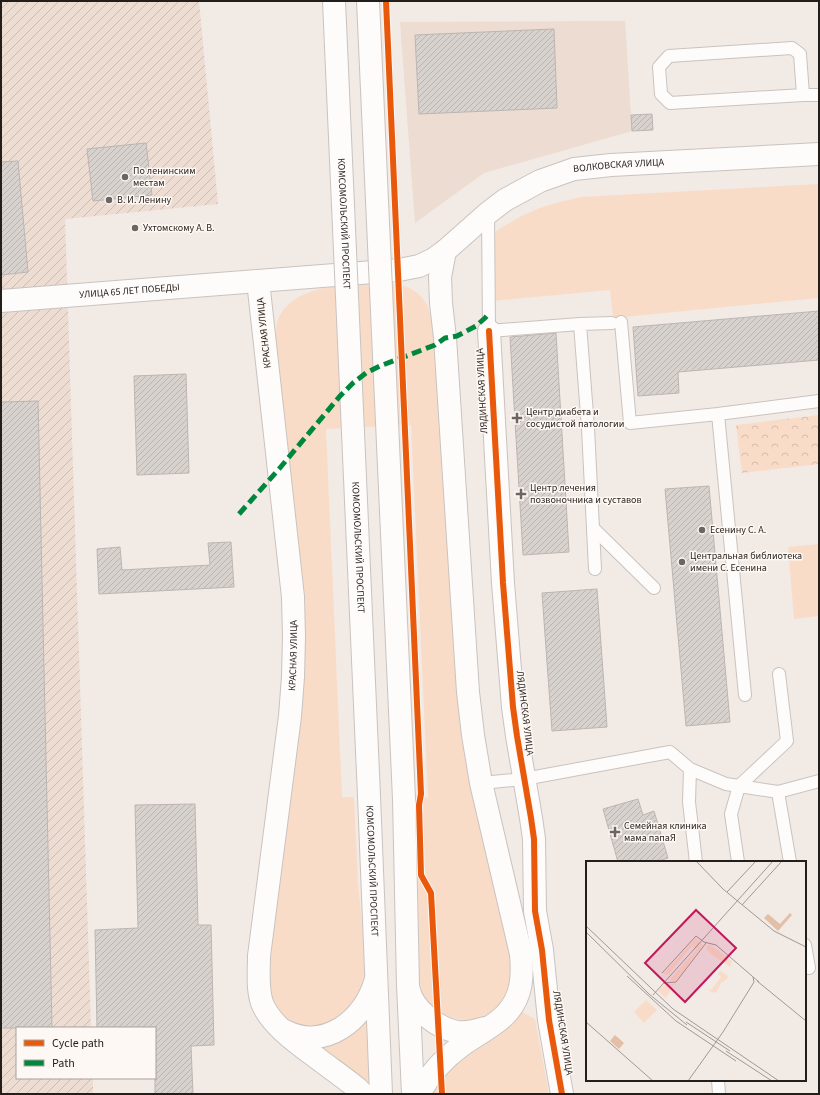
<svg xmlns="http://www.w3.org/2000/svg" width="820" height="1095" viewBox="0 0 820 1095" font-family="'Source Sans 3',sans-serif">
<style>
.built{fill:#ecdcd2}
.industrial{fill:url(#industrial-furrows)}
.grass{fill:#f9dcc8}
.park{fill:url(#park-crowns)}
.building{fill:url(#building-hatch);stroke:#bcb5b1}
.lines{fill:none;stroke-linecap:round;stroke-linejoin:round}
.service-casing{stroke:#c9c3bf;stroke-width:14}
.minor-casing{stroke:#c9c3bf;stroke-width:24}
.tertiary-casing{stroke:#c9c3bf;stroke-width:24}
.secondary-casing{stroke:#c9c3bf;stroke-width:24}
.service{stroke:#fdfcfb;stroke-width:12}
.minor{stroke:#fdfcfb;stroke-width:22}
.tertiary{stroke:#fdfcfb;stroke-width:22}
.secondary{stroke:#fdfcfb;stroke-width:22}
.secondary-bridge-casing{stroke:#c9c3bf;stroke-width:24;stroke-linecap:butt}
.secondary-bridge{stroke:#fdfcfb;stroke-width:22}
.quiet{stroke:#00873e;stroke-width:5;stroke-dasharray:10 5;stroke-linecap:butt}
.cycleway-casing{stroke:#fef8f4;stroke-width:8}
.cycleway{stroke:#e8590c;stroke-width:6}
.poi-dot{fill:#6c6562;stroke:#fef8f4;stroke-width:1.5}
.labels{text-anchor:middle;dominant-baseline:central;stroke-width:3;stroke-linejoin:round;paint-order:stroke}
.street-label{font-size:10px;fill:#241e1b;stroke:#fef8f4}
.poi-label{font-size:10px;fill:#241e1b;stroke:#fef8f4;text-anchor:start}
.inset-road{fill:none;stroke:#a09894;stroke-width:1}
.view{fill:#c2185b;fill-opacity:0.15;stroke:#c2185b;stroke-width:2}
.inset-edge{fill:none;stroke:#241e1b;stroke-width:2}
</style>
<defs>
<pattern id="industrial-furrows" width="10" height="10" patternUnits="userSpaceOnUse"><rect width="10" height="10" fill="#ecdcd2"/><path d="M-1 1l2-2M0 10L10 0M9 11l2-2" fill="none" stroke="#cabcb4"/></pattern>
<pattern id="park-crowns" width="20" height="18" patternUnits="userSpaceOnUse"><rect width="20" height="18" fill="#f9dcc8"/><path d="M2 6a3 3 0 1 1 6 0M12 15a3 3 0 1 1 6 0" fill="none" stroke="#d5bcab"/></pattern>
<pattern id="building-hatch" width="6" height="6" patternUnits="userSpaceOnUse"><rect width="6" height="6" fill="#d8d2ce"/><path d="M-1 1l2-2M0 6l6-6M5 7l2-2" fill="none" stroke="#b9b4b0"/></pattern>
</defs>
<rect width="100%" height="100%" fill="#f2eae5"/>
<!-- built -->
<path class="built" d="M625 21 632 131 484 173 415 223 400 22Z"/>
<!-- industrial -->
<path class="industrial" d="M1 1H199L218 204 65 219 91 1028H17V1078H93V1094H1Z"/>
<!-- grass -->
<path class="grass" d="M819 184V298L613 318 610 290 492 301 490 235C504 226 518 217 533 211 548 204 565 201 581 197Z
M381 283C399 283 418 287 427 305 430 311 431 319 433 326L457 693 461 736 470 785 510 956C511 967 512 978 508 989 498 1017 469 1028 444 1014 435 1009 427 1003 423 993 418 982 419 969 418 957 417 932 418 907 418 882 418 853 415 823 414 794L428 798 411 425 326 429 342 797H354L358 883 363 933 365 972 363 983 361 993 349 1011 323 1028 298 1025 285 1017 276 1005 272 997 271 989 270 976 271 957 274 922 301 717 304 677 305 637 304 596 276 341C276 335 276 328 277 323 289 283 349 285 381 283Z
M819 544V616L794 619 788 547Z
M522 1012 535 1019 549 1094H431L437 1082 459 1060 508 1027Z
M363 1019 367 1022 369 1081 365 1083 319 1049 321 1044Z"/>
<!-- park -->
<path class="park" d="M819 415V464L742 473 736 425Z"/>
<!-- building -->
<path class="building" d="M554 29 557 108 419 114 415 35Z
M652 114 653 130 632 131 631 115Z
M146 143 152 195 93 201 87 149Z
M18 161 28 272 1 275V162Z
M819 311V360L678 372 679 393 638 396 633 327Z
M556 333 569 552 523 555 510 337Z
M186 374 189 473 137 475 134 376Z
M38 401 52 1028H1V402Z
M709 486 730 722 686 726 665 489Z
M231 542 234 587 99 594 97 549 120 547 122 570 210 565 208 543Z
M597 589 607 727 552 731 542 593Z
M638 799 643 815 654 811 668 858 656 862H618L603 809Z
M195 804 198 925H211L214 1045 191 1046 193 1094H155V1028H97L95 930 138 928 135 805Z"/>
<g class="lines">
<!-- service casing -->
<g class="service-casing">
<path id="service" d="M803 95 800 54 792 48 669 56 659 67 661 94 670 103 803 95H819
M488 213 489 331 580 324 612 323
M621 322 630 423 718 414
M580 324 588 428 595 569
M593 528 654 588
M745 695 718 414 819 401
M690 769 689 802 696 862
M481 783 524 779 670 752 690 769 726 784 778 792 790 862
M778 792 819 781
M738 862 731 814 739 786 787 741 779 674
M805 945 809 968
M718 1080 719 1094"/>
</g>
<!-- minor casing -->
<g class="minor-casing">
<path id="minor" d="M489 331 503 583 513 707 517 736 531 818 534 839 535 911 542 950 549 1020 562 1094"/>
</g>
<!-- tertiary casing -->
<g class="tertiary-casing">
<g id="tertiary">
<path id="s1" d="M1 301 258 281"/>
</g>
</g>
<!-- secondary casing -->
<g class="secondary-casing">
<g id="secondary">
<path id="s2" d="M369 796 381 1094"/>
<path d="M404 799 408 985 413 1094"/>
<path d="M409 990C413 1009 437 1028 457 1032 466 1033 476 1031 485 1028"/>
<path d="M285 1031C325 1051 364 1020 375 982"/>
<path id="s3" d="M363 1094 358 1089C346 1079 333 1070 321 1061 301 1046 271 1026 262 1003 257 988 259 971 259 956L290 716 293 677 294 637 293 597 258 281 399 270 419 266 434 259 445 251 488 213 505 200 540 181 574 169 611 165 819 154"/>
<path d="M419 1094C429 1075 443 1059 461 1046 474 1036 495 1026 506 1014 522 997 523 977 521 954L481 783 473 735 468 692 445 338 441 303 440 277 445 251"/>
</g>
</g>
<!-- service -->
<use href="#service" class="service"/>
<!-- minor -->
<use href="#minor" class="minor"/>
<!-- tertiary -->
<use href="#tertiary" class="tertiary"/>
<!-- secondary -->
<use href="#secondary" class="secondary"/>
<!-- secondary-bridge casing -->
<g class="secondary-bridge-casing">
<g id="secondary-bridge">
<path id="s4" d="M334 1 369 796"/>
<path d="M368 1 404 799"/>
</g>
</g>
<!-- secondary-bridge -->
<use href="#secondary-bridge" class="secondary-bridge"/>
<!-- quiet -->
<path class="quiet" d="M239 514 279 469 340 396 353 383 366 373 380 366 435 345 445 338 457 336 476 326 485 318 489 313"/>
<!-- cycleway casing -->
<g class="cycleway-casing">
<path id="cycleway" d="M386 1 421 794 419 805 421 875 431 893 442 1094
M489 331 503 583 513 707 517 736 531 818 534 839 535 911 542 950 549 1020 562 1094"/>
</g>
<!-- cycleway -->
<use href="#cycleway" class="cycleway"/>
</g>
<!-- markers -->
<g class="poi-dot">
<circle cx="125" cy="177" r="4"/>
<circle cx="109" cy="200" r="4"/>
<circle cx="135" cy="228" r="4"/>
<path d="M515 412h4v4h4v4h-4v4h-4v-4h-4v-4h4z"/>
<path d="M519 488h4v4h4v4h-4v4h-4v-4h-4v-4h4z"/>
<circle cx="702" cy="530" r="4"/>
<circle cx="682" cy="562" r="4"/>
<path d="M613 826h4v4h4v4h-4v4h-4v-4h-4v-4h4z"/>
</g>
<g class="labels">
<!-- street labels -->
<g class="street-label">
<text stroke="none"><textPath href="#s3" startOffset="1255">ВОЛКОВСКАЯ УЛИЦА</textPath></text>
<text stroke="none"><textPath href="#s4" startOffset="223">КОМСОМОЛЬСКИЙ ПРОСПЕКТ</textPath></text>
<text stroke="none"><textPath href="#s1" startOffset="129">УЛИЦА 65 ЛЕТ ПОБЕДЫ</textPath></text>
<text transform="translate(264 333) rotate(-96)">КРАСНАЯ УЛИЦА</text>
<text transform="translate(482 391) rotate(-93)">ЛЯДИНСКАЯ УЛИЦА</text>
<text stroke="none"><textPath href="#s4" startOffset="547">КОМСОМОЛЬСКИЙ ПРОСПЕКТ</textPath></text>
<text stroke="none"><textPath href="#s3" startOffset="487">КРАСНАЯ УЛИЦА</textPath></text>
<text transform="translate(525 713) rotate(83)">ЛЯДИНСКАЯ УЛИЦА</text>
<text stroke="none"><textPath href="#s2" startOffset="75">КОМСОМОЛЬСКИЙ ПРОСПЕКТ</textPath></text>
<text transform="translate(563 1033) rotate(81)">ЛЯДИНСКАЯ УЛИЦА</text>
</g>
<!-- poi labels -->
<g class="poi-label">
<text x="133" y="171">По ленинским<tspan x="133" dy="12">местам</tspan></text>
<text x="117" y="200">В. И. Ленину</text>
<text x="143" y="228">Ухтомскому А. В.</text>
<text x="526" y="412">Центр диабета и<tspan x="526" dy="12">сосудистой патологии</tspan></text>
<text x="530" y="488">Центр лечения<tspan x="530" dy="12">позвоночника и суставов</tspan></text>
<text x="710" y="530">Есенину С. А.</text>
<text x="690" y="556">Центральная библиотека<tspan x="690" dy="12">имени С. Есенина</tspan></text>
<text x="624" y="826">Семейная клиника<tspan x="624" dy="12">мама папаЯ</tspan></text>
</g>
</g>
<!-- overview -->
<g transform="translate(586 861)">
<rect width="220" height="220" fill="#f2eae5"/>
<path d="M110 77 117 84 90 120H85L84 118 110 89 106 85 82 114 77 113ZM123 83 146 100 144 106 125 93 120 87ZM135 110 142 115 141 118 135 122 130 132 126 131 120 128 125 129 135 116 132 113ZM88 123 80 137 72 130 78 124Z" fill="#f9dcc8"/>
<path d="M204 52 206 54 192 70 178 57 182 53 194 63ZM29 174 38 182 33 188 24 180Z" fill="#e2bfa6"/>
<path d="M60 139 71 149 58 162 48 151Z" fill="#f9dcc8"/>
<path class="inset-road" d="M110 0 137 28 188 70 220 86M141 31 170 0M156 44 196 0M0 65 87 148 193 220M0 71 63 133 101 164M76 112 110 75 118 81 130 84 173 121M41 115 90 160 150 200M171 120 220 160M78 122 90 121 120 82M67 134 187 0M0 161 67 220M100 161 144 190M140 190 186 220M102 220 137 171 168 121 167 116"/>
<path class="view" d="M110 49 150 87 99 141 59 102Z"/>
<rect width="220" height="220" class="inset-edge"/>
</g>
<!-- border -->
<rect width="820" height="1095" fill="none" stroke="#241e1b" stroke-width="4"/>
<!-- legend -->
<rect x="16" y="1027" width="140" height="52" fill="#fef8f4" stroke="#a7a19d"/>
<rect x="24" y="1040" width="20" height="6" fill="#e8590c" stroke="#a7a19d"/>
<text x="52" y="1047" font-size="12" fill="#241e1b">Cycle path</text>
<rect x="24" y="1060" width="20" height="6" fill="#00873e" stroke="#a7a19d"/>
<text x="52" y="1067" font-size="12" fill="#241e1b">Path</text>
</svg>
